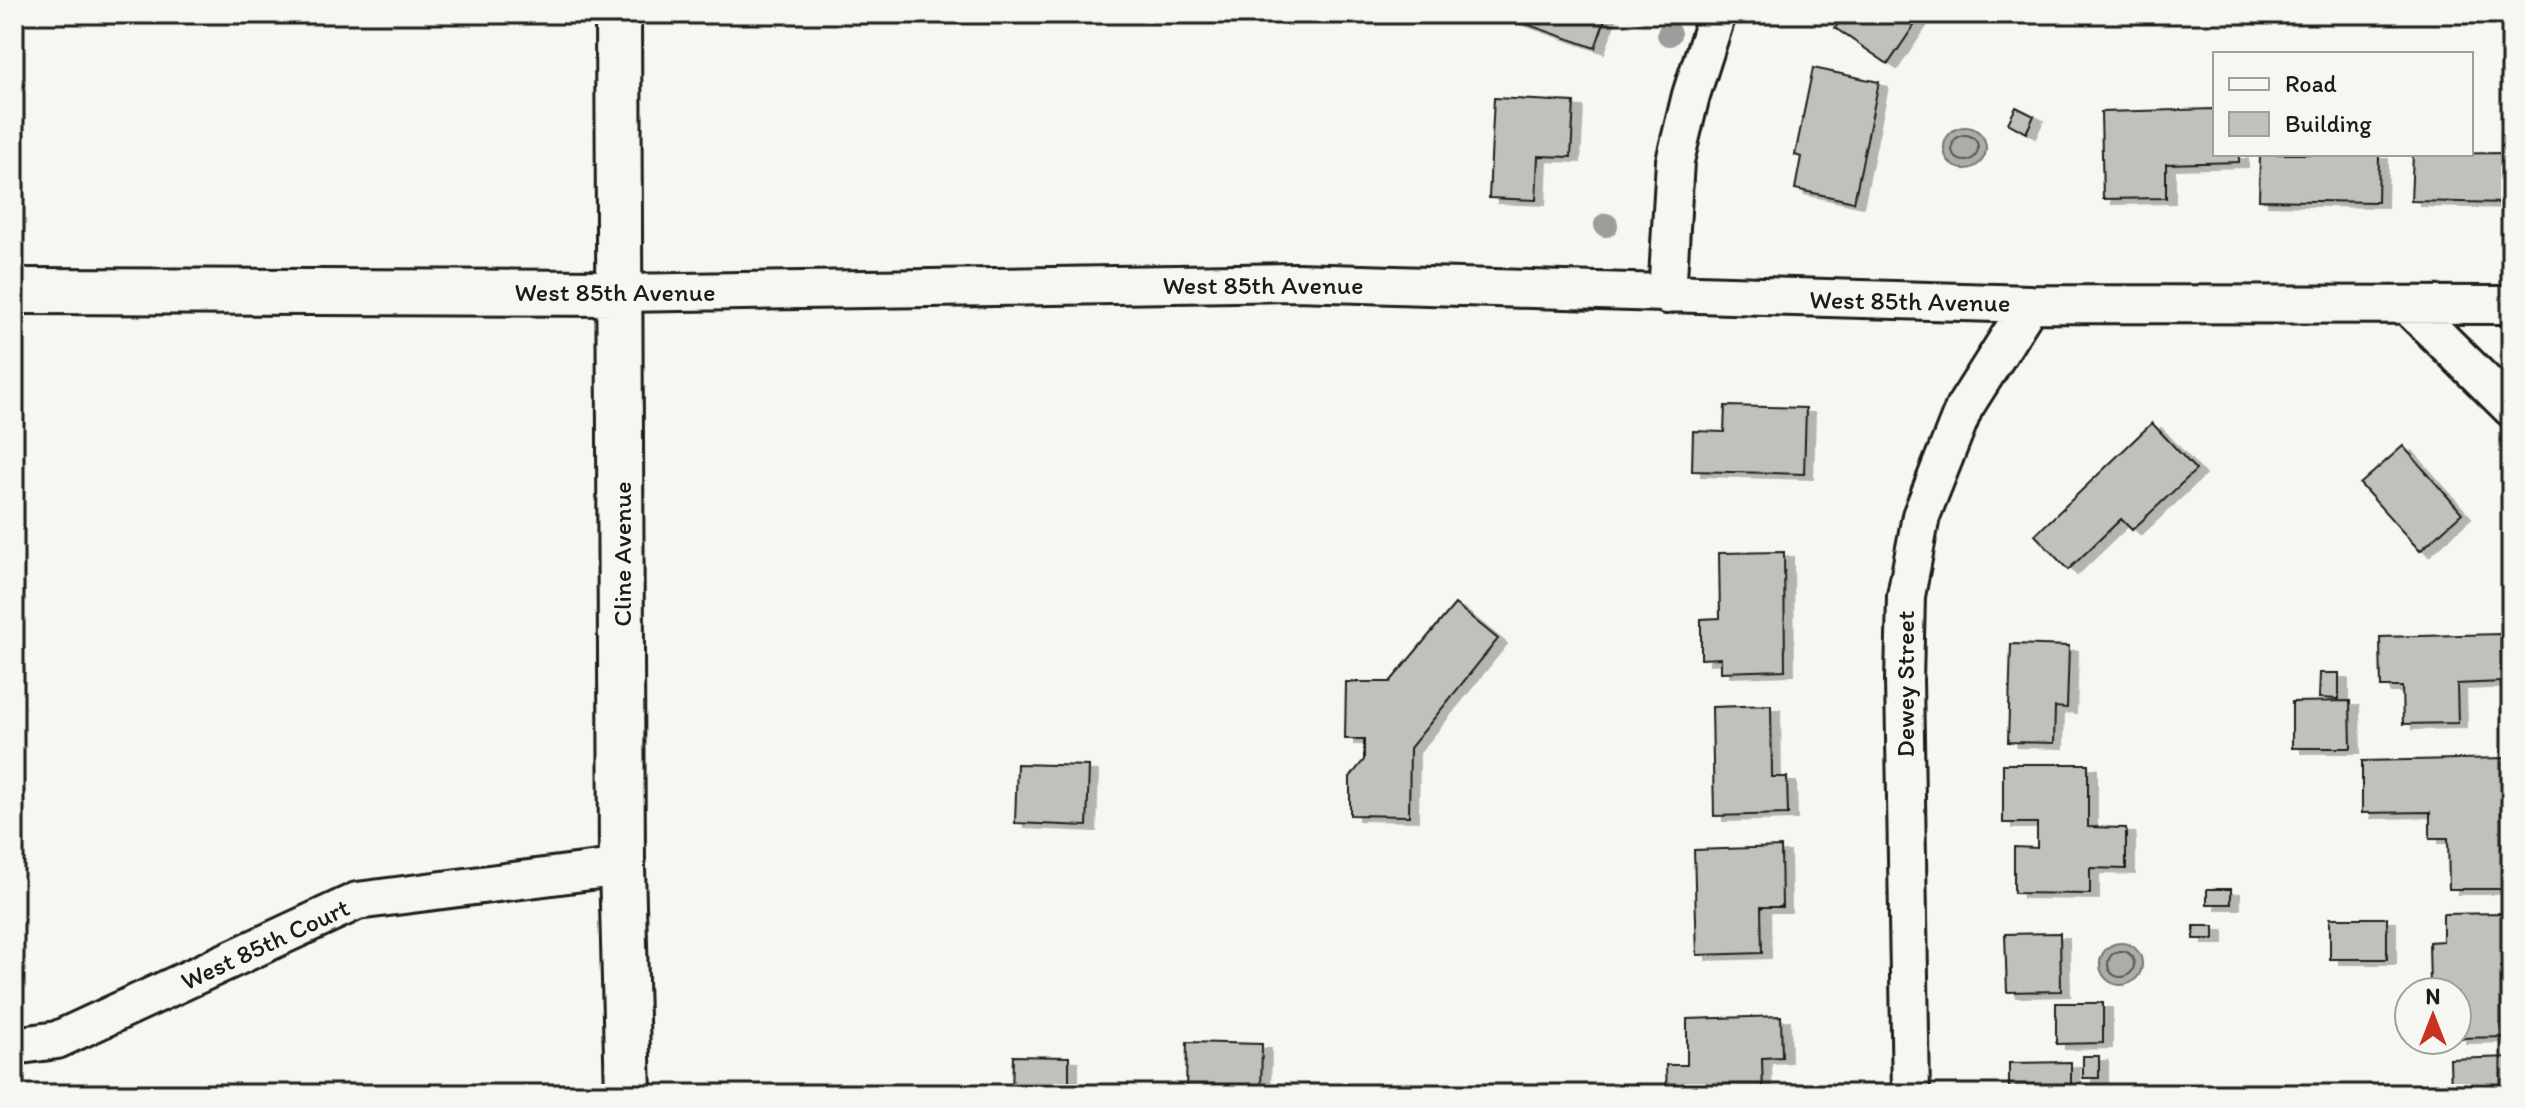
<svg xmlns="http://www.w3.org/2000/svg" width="2525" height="1108" viewBox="0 0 2525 1108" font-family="Itim,sans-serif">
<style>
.water{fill:#acaca9;stroke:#727271;stroke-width:2}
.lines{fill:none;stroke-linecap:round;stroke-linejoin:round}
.shore{stroke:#565654;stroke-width:2}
.building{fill:#c0c0bd;stroke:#1c1c1c;stroke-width:2;filter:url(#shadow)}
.street-casing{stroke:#1c1c1c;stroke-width:42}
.secondary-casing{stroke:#1c1c1c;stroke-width:50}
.street{stroke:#f6f6f2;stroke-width:36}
.secondary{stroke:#f6f6f2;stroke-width:44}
.tree{fill:#9d9d9b}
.labels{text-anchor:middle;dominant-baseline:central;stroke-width:8;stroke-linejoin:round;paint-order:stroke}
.street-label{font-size:26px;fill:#1c1c1c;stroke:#f6f6f2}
</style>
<defs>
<filter id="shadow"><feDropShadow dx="9" dy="5" stdDeviation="0" flood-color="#0004"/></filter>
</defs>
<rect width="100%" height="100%" fill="#f6f6f2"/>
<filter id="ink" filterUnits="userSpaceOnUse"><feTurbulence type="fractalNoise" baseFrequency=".0125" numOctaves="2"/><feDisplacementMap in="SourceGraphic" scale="16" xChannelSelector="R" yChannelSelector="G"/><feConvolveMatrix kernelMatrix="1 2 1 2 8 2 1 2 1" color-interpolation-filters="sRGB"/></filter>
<g filter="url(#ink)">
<!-- water -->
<path class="water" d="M1944 148a21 21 0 1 1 42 0a21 21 0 1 1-42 0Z
M2100 964a21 21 0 1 1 42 0a21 21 0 1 1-42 0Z"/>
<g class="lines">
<!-- shore -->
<path class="shore" d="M1952 148a13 13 0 1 1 26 0a13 13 0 1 1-26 0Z
M2108 964a13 13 0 1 1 26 0a13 13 0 1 1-26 0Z"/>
</g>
<!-- building -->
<path class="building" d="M1497 14H1607L1595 48Z
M1845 14H1922L1888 64 1835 28Z
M1813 68 1879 82 1854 202 1795 189 1801 157 1795 155Z
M1494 98 1574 102 1571 157 1538 156 1536 200 1489 198Z
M2016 107 2034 116 2026 133 2008 123Z
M2215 109V154H2239V162L2166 164V198L2103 199 2101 112Z
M2508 153 2507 203 2411 201 2413 154Z
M2260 154H2379L2378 202 2259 200Z
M1725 406 1806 408 1804 474 1692 471 1693 431 1724 432Z
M2152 423 2196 470 2132 530 2121 519 2068 570 2035 535Z
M2403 446 2462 513 2420 551 2360 484Z
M1784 552 1785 670 1721 672V658L1701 659V619L1720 618 1719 553Z
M1455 604 1498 639 1410 748 1409 816 1350 815V777L1364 760V739H1345L1346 682H1390Z
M2501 634 2502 682 2457 684 2458 723 2403 724 2402 687H2381L2380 637Z
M2011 644 2069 646 2067 708 2055 707 2054 743 2008 742Z
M2320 673H2339V699L2319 698Z
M2350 701 2351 748H2292V702Z
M1771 705 1772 777H1787L1788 814 1714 816 1712 707Z
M2506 758 2508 889H2449L2448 838H2430V812L2362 813V761Z
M1017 764 1089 766 1087 826 1015 823Z
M2003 764H2088V827L2126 828V869L2090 868V894L2014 893V847L2037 848V823H2003Z
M1781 847 1782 907H1761L1762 953 1697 955 1694 850Z
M2207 889H2231V904H2207Z
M2503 913 2506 1037 2457 1038V992L2430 987 2429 942 2443 941V914Z
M2330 918H2387V959H2330Z
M2194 926H2214V939H2194Z
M2060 933 2061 991 2007 992 2005 934Z
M2056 1003H2103V1043L2056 1044Z
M1781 1016 1782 1057 1762 1058 1763 1094H1667L1666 1065H1687V1019Z
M1187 1042 1262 1044 1261 1094 1186 1093Z
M1013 1056 1069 1057V1093L1094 1094H1012Z
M2083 1056H2099V1078H2083Z
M2511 1057V1094H2451L2450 1059Z
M2071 1062V1094H2009V1063Z"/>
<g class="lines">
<!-- street casing -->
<g class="street-casing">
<path id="street" d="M621 293 1296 282 2030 304 2511 305
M1667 295 1675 161 1691 95 1717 14
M2407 305 2511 408
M14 1046 57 1040 357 901 622 867
M1911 1094 1904 680 1906 596 1921 516 1964 408 2030 304"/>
</g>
<!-- secondary casing -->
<g class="secondary-casing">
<path id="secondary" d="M618 14 622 867 628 1094
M14 291 621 293"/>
</g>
<!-- street -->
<use href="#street" class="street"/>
<!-- secondary -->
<use href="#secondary" class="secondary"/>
</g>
<!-- trees -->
<g class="tree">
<circle cx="1669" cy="34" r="12"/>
<circle cx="1606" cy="225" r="12"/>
</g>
</g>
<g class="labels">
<!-- street labels -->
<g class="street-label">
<text x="1263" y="285">West 85th Avenue</text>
<text x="615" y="292">West 85th Avenue</text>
<text transform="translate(1910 301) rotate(1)">West 85th Avenue</text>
<text transform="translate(622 554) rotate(-90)">Cline Avenue</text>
<text transform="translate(1905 684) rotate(-90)">Dewey Street</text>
<text transform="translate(265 944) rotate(-25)">West 85th Court</text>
</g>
</g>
<!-- margin -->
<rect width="2525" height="1108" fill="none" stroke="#f6f6f2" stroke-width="48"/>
<rect x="24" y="24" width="2477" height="1060" fill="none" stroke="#1c1c1c" stroke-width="3" filter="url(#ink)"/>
<!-- legend -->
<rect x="2213" y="52" width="260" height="104" fill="#f6f6f2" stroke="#9f9f9c" stroke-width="2"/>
<rect x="2229" y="78" width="40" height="12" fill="#f6f6f2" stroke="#9f9f9c" stroke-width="2"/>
<text x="2285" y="92" font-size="24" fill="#1c1c1c">Road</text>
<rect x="2229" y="112" width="40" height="24" fill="#c0c0bd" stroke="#9f9f9c" stroke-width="2"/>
<text x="2285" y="132" font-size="24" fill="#1c1c1c">Building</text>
<!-- north arrow -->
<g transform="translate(2433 1016)"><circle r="38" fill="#f6f6f2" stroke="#9f9f9c" stroke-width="2"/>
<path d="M0-6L14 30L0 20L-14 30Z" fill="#c8321e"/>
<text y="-12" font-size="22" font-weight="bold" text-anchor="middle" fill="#1c1c1c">N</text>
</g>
</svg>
